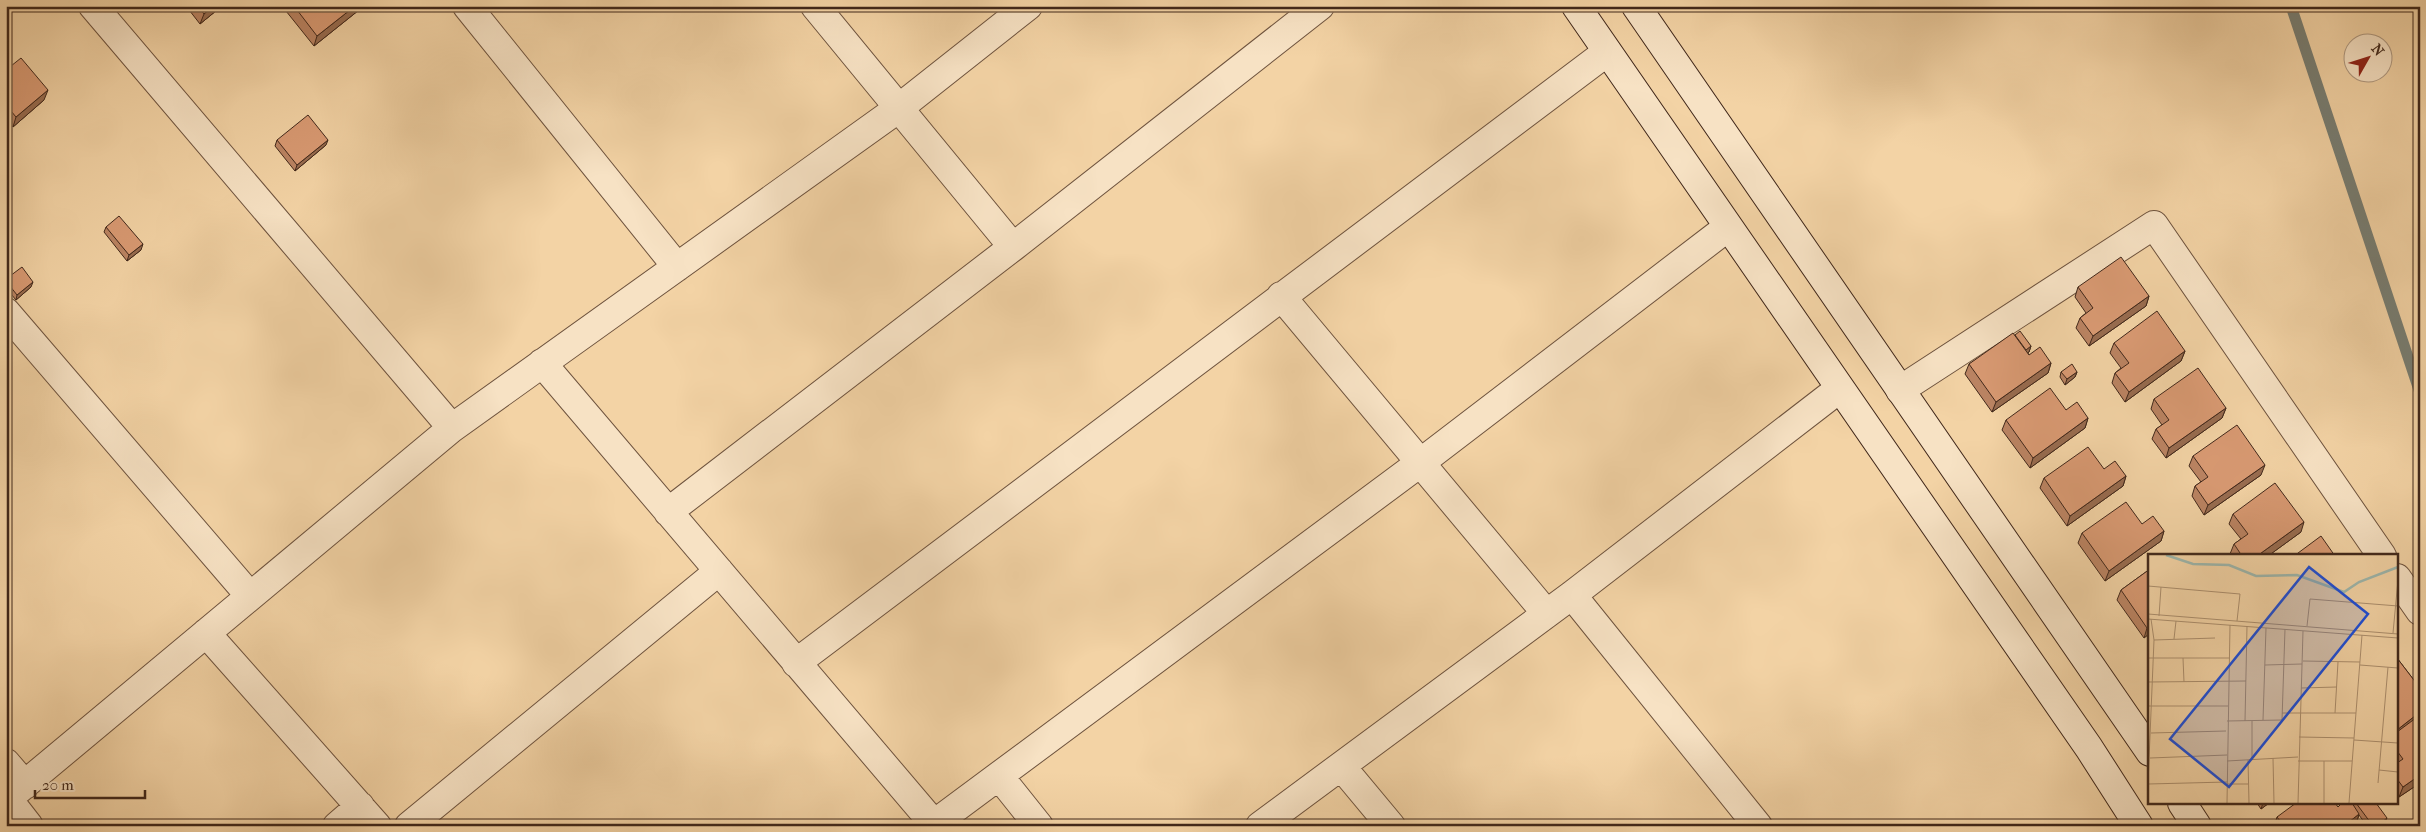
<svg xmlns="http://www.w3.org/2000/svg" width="2426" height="832" viewBox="0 0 2426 832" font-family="'IM FELL French Canon',serif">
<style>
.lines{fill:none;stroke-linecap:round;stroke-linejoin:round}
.stream{stroke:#787e73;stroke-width:11}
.street-casing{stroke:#6e533e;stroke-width:30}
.secondary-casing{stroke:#41281b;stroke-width:30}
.street{stroke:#f7e2c4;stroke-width:28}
.secondary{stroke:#f7e2c4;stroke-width:28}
.wall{fill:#bb8463;stroke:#41281b}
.shaded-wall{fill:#986c50;stroke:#41281b}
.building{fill:#d99a73;stroke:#41281b}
.inset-river{fill:none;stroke:#9db7ad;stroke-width:2.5}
.inset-road{fill:none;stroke:#ac8f6e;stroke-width:1}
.view{fill:#1d4ed8;fill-opacity:0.15;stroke:#1d4ed8;stroke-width:2.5}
.inset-edge{fill:none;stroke:#41281b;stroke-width:2.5}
</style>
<rect width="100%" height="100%" fill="#f3d3a5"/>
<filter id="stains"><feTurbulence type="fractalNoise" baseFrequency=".004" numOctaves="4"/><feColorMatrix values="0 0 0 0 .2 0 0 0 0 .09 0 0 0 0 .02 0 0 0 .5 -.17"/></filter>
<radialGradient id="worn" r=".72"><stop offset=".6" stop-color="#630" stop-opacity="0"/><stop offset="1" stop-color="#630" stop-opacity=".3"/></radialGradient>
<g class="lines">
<!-- stream -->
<path class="stream" d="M2291 6 2420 393"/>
<!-- street casing -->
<g class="street-casing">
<path id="street" d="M93 6 452 428
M467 6 677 267
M815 6 1013 247
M1281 296 1546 613
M6 312 250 596
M542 363 934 824 1420 463 1728 227
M1900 390 2154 225 2382 556
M668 512 1013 247 1320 6
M2397 578 2420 611
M1572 595 1758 826
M206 633 377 826
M796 663 1607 52
M6 763 25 785
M1341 766 1391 826
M999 776 1039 826
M8 799 29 826
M6 800 452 428 899 108 1028 6
M337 826 360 806
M409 826 719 571
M1260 826 1572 595 1839 389"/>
</g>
<!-- secondary casing -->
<g class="secondary-casing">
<path id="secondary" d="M1576 6 2089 748 2139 826
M1636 6 2150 752
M2182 803 2197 826"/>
</g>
<!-- street -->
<use href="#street" class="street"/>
<!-- secondary -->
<use href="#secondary" class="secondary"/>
</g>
<!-- wall -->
<path class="wall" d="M186 6H222L200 24Z
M282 6H364L314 46Z
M6 70 44 100 13 127 6 119Z
M277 140 326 145 295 171 275 146Z
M106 227 141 250 127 261 104 232Z
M6 279 31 287 16 300 6 288Z
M2078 287 2149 296 2146 306 2089 346 2076 328 2080 318 2086 313 2075 297Z
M2015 335 2031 346 2029 352 2028 353 2029 355 2051 363 2048 373 1992 412 1965 374 1969 364Z
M2114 343 2185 351 2181 361 2125 402 2112 383 2115 373 2121 368 2110 353Z
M2061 372H2077L2075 377 2065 385 2060 377Z
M2154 399 2226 408 2222 418 2166 458 2152 439 2156 429 2162 425 2151 409Z
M2066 410 2088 418 2085 428 2030 468 2002 430 2006 420Z
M2193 456 2261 475 2204 515 2192 496 2195 486 2201 482 2189 466Z
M2104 469 2126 476 2123 486 2067 526 2040 488 2044 478Z
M2233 514 2301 532 2268 556H2232L2230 554 2234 544 2241 539 2229 524Z
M2164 531 2161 541 2105 581 2078 543 2082 533Z
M2150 569V633L2144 638 2117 600 2121 590Z
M2397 658 2420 688V783L2399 797 2397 794Z
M2257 803H2269L2261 809Z
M2342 803H2376L2385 823 2382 826H2367L2359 815 2356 824 2354 826H2274L2277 817 2338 807Z"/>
<!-- shaded-wall -->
<path class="shaded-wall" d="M213 6H222L200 24 204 14Z
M355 6H364L314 46 317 36Z
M48 90 44 100 13 127 16 117Z
M328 140 326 145 295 171 297 165Z
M143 244 141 250 127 261 129 255Z
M33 282 31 287 16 300 17 295Z
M2149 296 2146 306 2089 346 2093 336Z
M2031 346 2029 352 2024 355 2025 350Z
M2185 351 2181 361 2125 402 2129 392Z
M2051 363 2048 373 1992 412 1996 402Z
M2077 372 2075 377 2065 385 2067 379Z
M2226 408 2222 418 2166 458 2169 448Z
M2088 418 2085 428 2030 468 2033 458Z
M2265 465 2261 475 2204 515 2208 505Z
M2126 476 2123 486 2067 526 2070 516Z
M2304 522 2301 532 2268 556H2257Z
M2164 531 2161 541 2105 581 2109 571Z
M2150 626V633L2144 638 2147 628Z
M2420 712V719L2397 737V730Z
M2420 775V783L2399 797 2403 787Z
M2263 803H2269L2261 809Z
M2359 814 2356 824 2354 826H2344Z
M2387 818 2385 823 2382 826H2377Z"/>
<!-- building -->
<path class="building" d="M198 6H213L204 14Z
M294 6H355L317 36Z
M21 58 48 90 16 117 6 105V70Z
M308 115 328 140 297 165 277 140Z
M119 216 143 244 129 255 106 227Z
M2121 257 2149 296 2093 336 2080 318 2093 308 2078 287Z
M22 267 33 282 17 295 6 281V279Z
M2157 311 2185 351 2129 392 2115 373 2129 363 2114 343Z
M2020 331 2031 346 2026 350 2015 335Z
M2013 333 2029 355 2040 347 2051 363 1996 402 1969 364Z
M2072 364 2077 372 2067 379 2061 372Z
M2198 368 2226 408 2169 448 2156 429 2169 420 2154 399Z
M2050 388 2066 410 2077 402 2088 418 2033 458 2006 420Z
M2237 425 2265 465 2208 505 2195 486 2208 477 2193 456Z
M2088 447 2104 469 2115 461 2126 476 2070 516 2044 478Z
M2275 483 2304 522 2257 556H2242L2234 544 2248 534 2233 514Z
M2126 502 2142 524 2153 516 2164 531 2109 571 2082 533Z
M2321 536 2335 556H2294Z
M2150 569V626L2147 628 2121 590Z
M2397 658 2420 688V712L2397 730Z
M2420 715V775L2403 787 2397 779V763L2403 759 2397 751V732Z
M2296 803H2335L2338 807 2342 803H2352L2359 814 2344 826H2284L2277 817Z
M2356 803H2376L2387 818 2377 826H2373Z"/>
<!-- overview -->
<g transform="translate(2148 554)">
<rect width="250" height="250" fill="#f3d3a5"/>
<path class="inset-river" d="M18 1 45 10 81 11 108 22 149 21 196 38 211 28 250 13"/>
<path class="inset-road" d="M0 32 92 40 89 67M0 60 250 80M11 62 13 33M0 65 250 84M159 72 162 45 250 52M245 79 250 26M26 85 28 67M6 86 67 84M0 104H82M35 104 36 128M155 107 212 108M117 111 154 110M212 111 250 114M0 128 98 127M153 134 189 133M0 152H80M134 159H208M187 159 190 108M115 166 118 74M79 167 134 166 137 75M97 167 99 72M104 167V205M3 179 78 177M151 183 206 184M206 186 250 189M2 204 79 201M125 204 126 249M100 206 101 249M79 207 150 203M150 207H204M231 216 250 218M230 229 240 113M0 230 6 86 3 65M0 230 79 228M79 230H100M79 249 82 71M150 249 155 77M176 249V207M201 249 214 81"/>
<path class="view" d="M161 13 220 60 81 233 22 185Z"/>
<rect width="250" height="250" class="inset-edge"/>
</g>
<!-- margin -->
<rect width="2426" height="832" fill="none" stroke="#f3d3a5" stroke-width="25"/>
<rect x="8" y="8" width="2411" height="817" fill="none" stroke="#41281b" stroke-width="2.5"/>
<rect x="12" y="12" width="2401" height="807" fill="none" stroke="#41281b"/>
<!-- north arrow -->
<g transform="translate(2368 58) rotate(51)"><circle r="24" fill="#f7e2c4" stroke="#ae9880"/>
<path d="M0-4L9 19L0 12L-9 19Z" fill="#8f2418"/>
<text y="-8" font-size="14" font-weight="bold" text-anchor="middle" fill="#41281b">N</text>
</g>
<!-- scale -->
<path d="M35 790v8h110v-8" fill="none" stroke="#41281b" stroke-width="2.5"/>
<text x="42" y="790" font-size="15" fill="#41281b" stroke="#f7e2c4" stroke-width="4" paint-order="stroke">20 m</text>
<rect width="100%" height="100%" filter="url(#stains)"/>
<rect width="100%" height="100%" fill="url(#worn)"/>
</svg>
